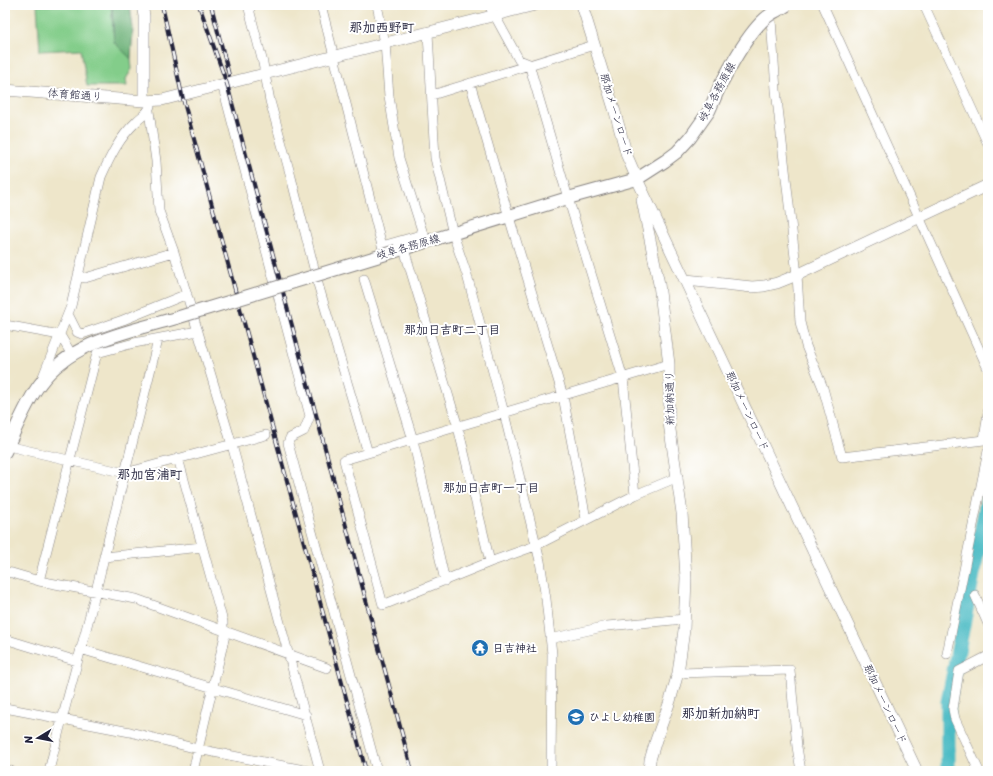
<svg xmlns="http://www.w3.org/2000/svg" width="993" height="776" viewBox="0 0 993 776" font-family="Sriracha,'Klee One',sans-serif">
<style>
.green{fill:#83cd8a;stroke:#527862}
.forest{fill:#6ab076;stroke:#466958}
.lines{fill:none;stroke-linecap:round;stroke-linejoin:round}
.river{stroke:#4cbbc4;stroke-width:15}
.minor-casing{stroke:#888482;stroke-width:10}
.tertiary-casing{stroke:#888482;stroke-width:12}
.secondary-casing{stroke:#888482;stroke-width:14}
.minor{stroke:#fff;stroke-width:9}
.tertiary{stroke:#fff;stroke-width:11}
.secondary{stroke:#fff;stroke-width:12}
.rail-casing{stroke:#22223b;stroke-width:4}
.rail{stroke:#fff;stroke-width:2.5;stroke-dasharray:8;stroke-linecap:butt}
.secondary-bridge-casing{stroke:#888482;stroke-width:14;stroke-linecap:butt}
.secondary-bridge{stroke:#fff;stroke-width:12}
.labels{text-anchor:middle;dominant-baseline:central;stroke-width:4;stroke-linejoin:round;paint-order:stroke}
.street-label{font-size:11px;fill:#22223b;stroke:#fff}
.poi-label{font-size:11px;font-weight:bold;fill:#22223b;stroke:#fff;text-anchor:start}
.neighbourhood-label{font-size:12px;font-weight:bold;fill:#22223b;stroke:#fff}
.quarter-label{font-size:13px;font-weight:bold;fill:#22223b;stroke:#fff}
</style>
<rect width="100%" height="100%" fill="#fff"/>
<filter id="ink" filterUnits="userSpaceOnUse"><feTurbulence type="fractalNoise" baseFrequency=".025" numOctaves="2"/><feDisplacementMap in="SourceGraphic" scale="8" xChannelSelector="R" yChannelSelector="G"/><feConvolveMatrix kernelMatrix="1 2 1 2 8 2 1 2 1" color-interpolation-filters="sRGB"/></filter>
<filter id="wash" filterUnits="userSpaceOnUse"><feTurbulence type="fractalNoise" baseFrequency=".012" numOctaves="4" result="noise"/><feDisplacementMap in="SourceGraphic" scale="16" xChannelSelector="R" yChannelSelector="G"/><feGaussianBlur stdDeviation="0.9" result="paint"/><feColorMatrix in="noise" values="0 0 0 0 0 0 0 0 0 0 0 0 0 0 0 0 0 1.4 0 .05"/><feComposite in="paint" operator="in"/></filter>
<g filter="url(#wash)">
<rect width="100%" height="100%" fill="#eee6ca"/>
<!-- green -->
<path class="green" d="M37 5H111L114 42 131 59 132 69 126 79 127 86H87L81 49 40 51Z"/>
<!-- forest -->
<path class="forest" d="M112 5H130L133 28 131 59 114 42Z"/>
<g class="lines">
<!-- river -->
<path class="river" d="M948 771V702L988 497"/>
</g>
</g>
<g filter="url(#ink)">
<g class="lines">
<!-- minor casing -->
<g class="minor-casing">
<path id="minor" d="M248 5 263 63 270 101 291 177 318 284 368 453
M321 5 382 246 424 234
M377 5 385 43 389 96 399 158 425 240
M489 5 519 60 529 64 568 198 623 378 635 495
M770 5 776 90 797 275 800 322 806 346 823 388 842 457 984 440 988 412
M823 5 988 369
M924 5 988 144
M428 33 435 158 453 234 467 275 504 413 540 561 546 599 552 654 551 771
M470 83 509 217 563 396 586 519
M222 84 310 416 304 431 290 438 288 443 377 771
M432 95 594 45
M149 111 156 161 159 211 174 252 232 445 320 771
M404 249 458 427 490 562
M78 276 85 278 174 252
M364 279 413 440 445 581
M68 314 77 332 82 334 123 320 187 294
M5 325 60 335 72 355
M669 364 344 460 383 605 490 562 535 546 635 495 678 477
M42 379 71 306 101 177C110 157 119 138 136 122 141 116 148 114 150 106
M8 446 125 473 266 435
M178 458 223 622V629
M104 557 202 547
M5 572 12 573 39 581 136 599 327 668
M39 581 97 353 134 343 198 331
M975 595 988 624
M5 639 77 661
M550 639 607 626 685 619
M80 649 306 715
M947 654 988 451
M678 673 790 670 797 747 801 771
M5 708 130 732 198 749 309 771
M5 769 11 771
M49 771C66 699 88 629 104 557L158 340
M193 771 226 631
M979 771 955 719 953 709 959 671 988 656"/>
</g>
<!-- tertiary casing -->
<g class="tertiary-casing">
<path id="tertiary" d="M142 5 144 16V101
M582 5 615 112 627 156 637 179 917 771
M5 90 144 101 162 100 535 5
M642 200 659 284 669 364V423L682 513 686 578 684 630 678 673 670 701 656 740 650 760 649 771
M686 280 752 287 764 286 777 283 797 275 988 185"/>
</g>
<!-- secondary casing -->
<g class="secondary-casing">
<path id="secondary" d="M396 251 568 198 637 179 665 161 677 152 690 138 709 111 720 86
M5 452C15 431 26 402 40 384 71 341 128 332 176 318"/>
</g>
<!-- minor -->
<use href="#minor" class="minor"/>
<!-- tertiary -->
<use href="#tertiary" class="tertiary"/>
<!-- secondary -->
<use href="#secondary" class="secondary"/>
<!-- rail casing -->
<g class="rail-casing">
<path id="rail" d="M162 5 182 95 366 771
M199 5 227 84 412 771
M211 5 229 75"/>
</g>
<!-- rail -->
<use href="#rail" class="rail"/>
<!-- secondary-bridge casing -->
<g class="secondary-bridge-casing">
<path id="secondary-bridge" d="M720 86C731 65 751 27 771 14 776 11 782 8 787 5
M176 318 396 251"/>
</g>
<!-- secondary-bridge -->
<use href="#secondary-bridge" class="secondary-bridge"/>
</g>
</g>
<!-- icons -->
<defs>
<g id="temple-disc" transform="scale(0.9)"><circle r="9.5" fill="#1f6fb2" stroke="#fff"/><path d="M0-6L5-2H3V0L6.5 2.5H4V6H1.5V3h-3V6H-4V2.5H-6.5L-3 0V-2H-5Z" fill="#fff"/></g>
<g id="school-disc" transform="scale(0.9)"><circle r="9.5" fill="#1f6fb2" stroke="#fff"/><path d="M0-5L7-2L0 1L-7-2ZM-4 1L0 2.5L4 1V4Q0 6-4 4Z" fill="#fff"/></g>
</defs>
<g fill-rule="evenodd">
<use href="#temple-disc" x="480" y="648"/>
<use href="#school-disc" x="576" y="717"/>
</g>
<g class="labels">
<!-- street labels -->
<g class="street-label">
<text transform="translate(717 92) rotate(-62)">岐阜各務原線</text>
<text transform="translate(75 95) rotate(4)">体育館通り</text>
<text transform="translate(616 115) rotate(73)">那加メーンロード</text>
<text transform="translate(408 247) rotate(-16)">岐阜各務原線</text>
<text transform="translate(670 398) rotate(-91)">新加納通り</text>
<text transform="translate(747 411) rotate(65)">那加メーンロード</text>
<text transform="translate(885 704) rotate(65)">那加メーンロード</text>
</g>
<!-- poi labels -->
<g class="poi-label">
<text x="493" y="648">日吉神社</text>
<text x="589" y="717">ひよし幼稚園</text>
</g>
<!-- neighbourhood labels -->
<g class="neighbourhood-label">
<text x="452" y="330">那加日吉町二丁目</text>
<text x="491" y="488">那加日吉町一丁目</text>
</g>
<!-- quarter labels -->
<g class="quarter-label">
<text x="382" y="27">那加西野町</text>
<text x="150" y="474">那加宮浦町</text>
<text x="721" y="713">那加新加納町</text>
</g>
</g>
<!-- margin -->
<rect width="993" height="776" fill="none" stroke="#fff" stroke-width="20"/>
<!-- north arrow -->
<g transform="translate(38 738) rotate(260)" stroke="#ffffff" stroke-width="3" paint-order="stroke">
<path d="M0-3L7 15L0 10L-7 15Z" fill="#22223b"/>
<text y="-6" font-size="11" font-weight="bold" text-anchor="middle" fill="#22223b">N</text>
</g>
</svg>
